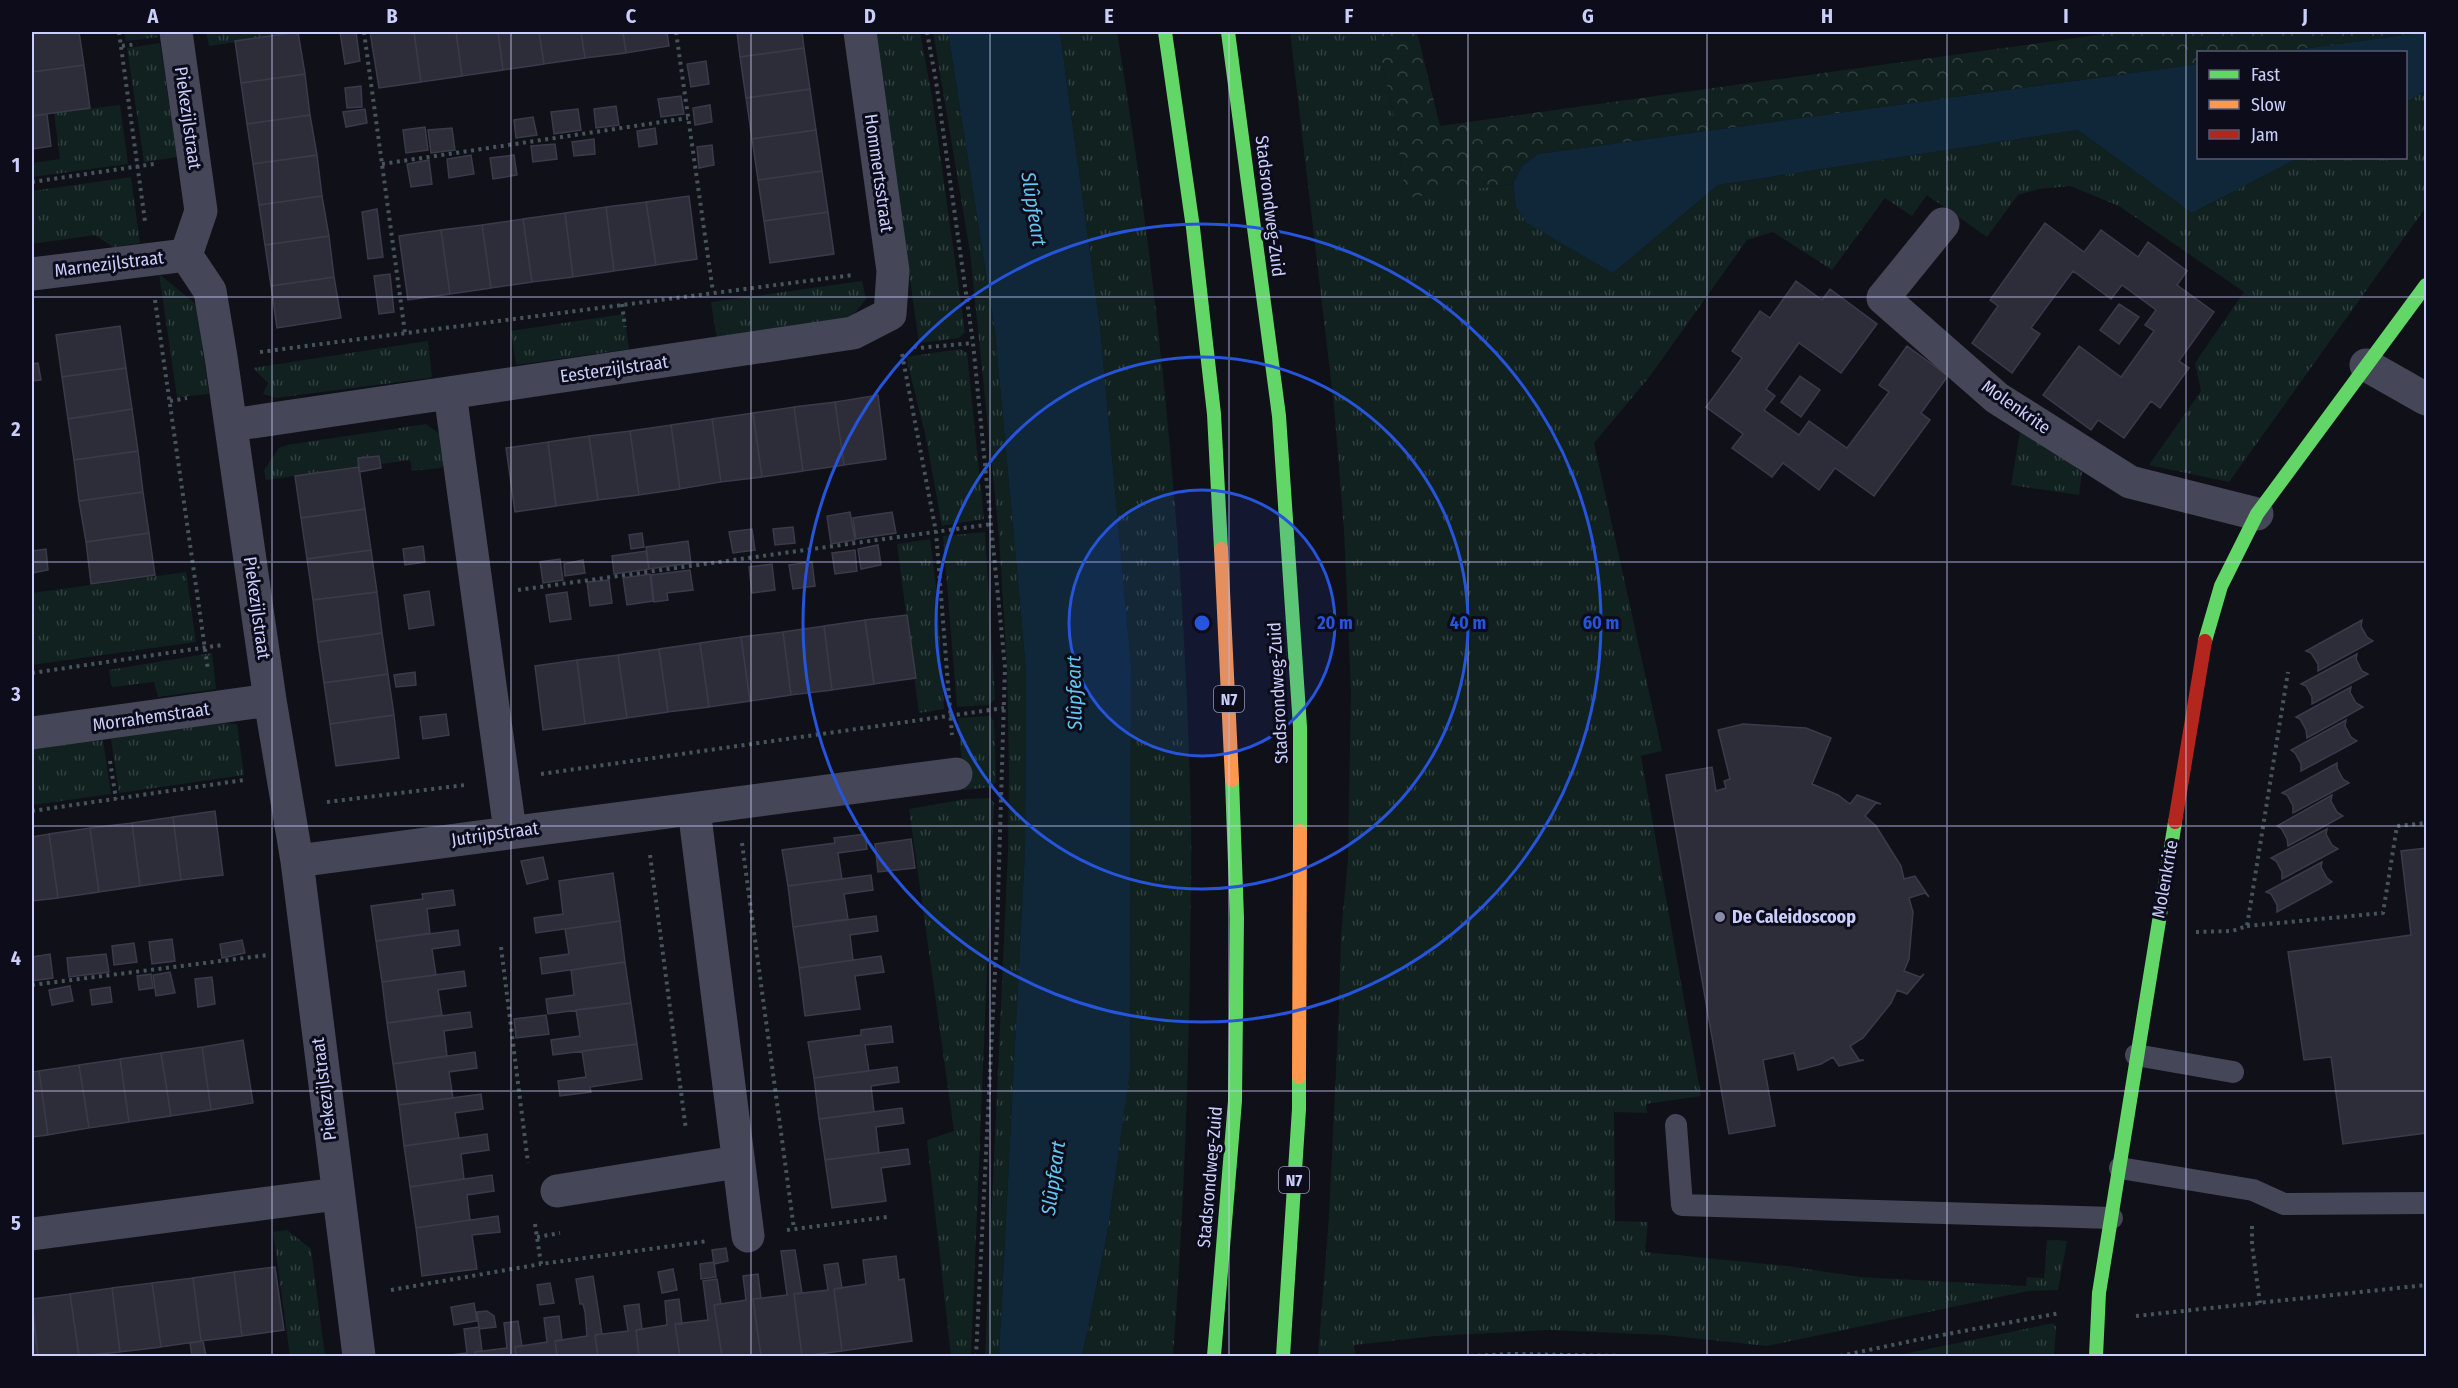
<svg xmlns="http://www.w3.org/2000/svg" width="2458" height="1388" viewBox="0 0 2458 1388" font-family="'Fira Sans Condensed',sans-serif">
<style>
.grass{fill:url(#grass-tufts)}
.forest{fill:url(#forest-crowns)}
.water{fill:#0f2739}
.building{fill:#2d2d3a;stroke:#3a3a4b;stroke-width:1.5}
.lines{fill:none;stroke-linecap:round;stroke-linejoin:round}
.path{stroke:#46545c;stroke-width:4;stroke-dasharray:3 4.5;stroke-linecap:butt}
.lane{stroke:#454758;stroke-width:22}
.street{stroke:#454758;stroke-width:33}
.fast{stroke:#63d668;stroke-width:14}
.slow{stroke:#ff974d;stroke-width:14}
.jam{stroke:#b3261e;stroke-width:14}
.grid{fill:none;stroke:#cacefa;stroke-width:1.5;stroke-opacity:0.55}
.ring{fill:none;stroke:#2654da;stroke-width:3}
.poi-dot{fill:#898cab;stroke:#0c0c1b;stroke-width:2}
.labels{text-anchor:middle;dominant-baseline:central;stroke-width:6;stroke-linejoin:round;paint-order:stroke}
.shield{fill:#0c0c1b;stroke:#9194b7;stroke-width:1.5}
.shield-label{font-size:16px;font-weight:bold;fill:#cacefa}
.street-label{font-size:18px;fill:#cacefa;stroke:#0c0c1b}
.poi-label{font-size:18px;font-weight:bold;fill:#cacefa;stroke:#0c0c1b;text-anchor:start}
.water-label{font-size:20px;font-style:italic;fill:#62c8f1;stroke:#0c0c1b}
.centre{fill:#2654da;stroke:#0c0c1b;stroke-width:3}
.ring-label{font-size:18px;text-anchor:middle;font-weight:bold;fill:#2654da;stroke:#0c0c1b;stroke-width:6;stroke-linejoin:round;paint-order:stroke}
.neatline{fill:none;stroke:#cacefa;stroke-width:2}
.grid-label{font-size:20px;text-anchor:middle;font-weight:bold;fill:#cacefa}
</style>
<defs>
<pattern id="grass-tufts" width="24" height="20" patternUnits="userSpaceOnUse" patternTransform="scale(1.5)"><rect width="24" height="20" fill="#10211f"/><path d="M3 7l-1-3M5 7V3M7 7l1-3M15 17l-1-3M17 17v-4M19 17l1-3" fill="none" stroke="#314040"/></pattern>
<pattern id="forest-crowns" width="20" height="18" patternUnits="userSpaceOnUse" patternTransform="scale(1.5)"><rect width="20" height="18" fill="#10211f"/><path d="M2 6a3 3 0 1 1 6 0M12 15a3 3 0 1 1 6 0" fill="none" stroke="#314040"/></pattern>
</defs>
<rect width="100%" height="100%" fill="#101018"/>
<!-- grass -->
<path class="grass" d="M124 32H158L159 37 126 41Z
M206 32H302L209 46Z
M875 32H920L932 97 965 332 959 338 919 343Z
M933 32H948L995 331 1026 670 1025 849 999 1356H985L1008 851 1009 773 1007 668 999 536 970 252Z
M1060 32H1117C1160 294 1186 563 1191 829 1192 874 1190 918 1190 963 1188 1094 1183 1226 1173 1356H1082L1107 1235 1130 1071 1131 665 1100 326Z
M1290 32H1375L1394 116 1406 197 1513 184 1516 207 1613 273 1718 185 2078 130 2192 213 2298 158H2406V102L2426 91V207L2229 482 2149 465 2201 391 2195 363 2244 292 2119 206 2070 186 2039 189 2018 195 1987 237 1927 195 1912 216 1885 198 1832 270 1773 232 1747 240 1650 376 1594 443 1662 751 1641 756 1701 1096 1646 1104 1647 1113 1614 1112 1615 1221 1648 1222 1645 1252 1787 1266 1861 1277 2026 1286 2027 1277 2044 1278 2047 1240 2067 1241 2058 1290 2028 1291 1767 1346 1664 1335 1550 1330 1435 1336 1354 1345 1356 1356H1318L1329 1216 1339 1008 1341 935 1348 859 1351 690 1344 530 1334 406Z
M160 43 177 157 144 162 127 48Z
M120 105 128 164 32 177V163L60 159 54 113Z
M131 177 140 243 113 247 95 235 32 244V191Z
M159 274 196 304 209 394 177 397Z
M862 281 866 299 850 319 718 337 716 334 711 302Z
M624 314 629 349 516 365 511 331Z
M428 341 432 377 430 378 276 398 263 394 268 383 253 368Z
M960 349 967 353 984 519 942 526 926 438 906 357Z
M426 424 441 435 444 466 440 468 412 471 410 460 266 480 264 470 279 448 287 445Z
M2023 430 2082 472 2079 495 2011 485 2020 431Z
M985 532 995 699 989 705 957 707 943 536Z
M930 539 937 594 944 709 919 713 897 544Z
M186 572 196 642 32 665V593Z
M212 653 216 689 158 697 154 682 113 687 111 685 109 670Z
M990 716 994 721 996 782 992 787 964 790 958 718Z
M220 723 237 724 244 775 119 793 111 739Z
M103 740 111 794 32 805V749Z
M990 798 994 803 971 1356H951L927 1140 954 1131 909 809 966 799Z
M287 1230 311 1249 325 1356H290L273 1232Z
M2054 1323 2056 1327 2054 1356H1894Z"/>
<!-- forest -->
<path class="forest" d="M1375 32H1417L1440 126 2118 32H2426L2280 52H2198V64L1538 154 1522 166 1513 184 1406 198 1394 116Z"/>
<!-- water -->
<path class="water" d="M948 32H1060L1100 326 1131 665 1130 1072 1107 1235 1082 1356H999L1025 849 1026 670 995 331Z
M2426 32V91L2406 102V52H2280Z
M2198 64V158H2298L2192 213 2078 130 1718 185 1613 273 1527 223 1516 207 1513 184 1522 166 1538 154Z"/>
<!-- building -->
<path class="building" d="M32 32H79L84 65 32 72Z
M298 32 305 74 241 83 235 41Z
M340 32H356L360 61 345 64Z
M370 32H414L421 82 379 88Z
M414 32H456L462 76 421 82Z
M456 32H498L503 70 462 76Z
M498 32H539L544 64 503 70Z
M539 32H581L585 58 544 64Z
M581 32H623L626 53 585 58Z
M623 32H667L669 46 626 53Z
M737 32H802L804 48 740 57Z
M804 48 810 89 746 98 740 57Z
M706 61 709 84 691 87 687 64Z
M84 65 90 108 32 116V72Z
M305 74 310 115 247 124 241 83Z
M361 86 362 107 347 108 345 88Z
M810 89 816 130 752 139 746 98Z
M681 96 684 114 661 117 658 99Z
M710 105 712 122 695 125 693 108Z
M616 106 619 125 596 128 594 109Z
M365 109 367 123 346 127 343 112Z
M578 109 581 130 554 134 551 112Z
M47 114 51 146 32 149V116Z
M310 115 317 155 253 164 247 124Z
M533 117 537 135 516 138 514 120Z
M425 127 428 150 406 153 403 130Z
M452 128 455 150 431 153 428 130Z
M655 128 657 144 639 147 637 131Z
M816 130 822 171 758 180 752 139Z
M594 139 595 154 574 156 572 142Z
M555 144 557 159 533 162 531 146Z
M712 145 714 165 699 168 697 147Z
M317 155 322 196 259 205 253 164Z
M471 155 474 174 449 178 447 159Z
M514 155 517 175 493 179 490 158Z
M429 160 432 184 411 187 407 164Z
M822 171 828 212 764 221 758 180Z
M322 196 329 236 265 245 259 205Z
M689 196 697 259 656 265 646 202Z
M646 202 656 265 614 271 606 207Z
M606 207 614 271 573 277 565 213Z
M377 209 383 257 368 259 362 212Z
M828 212 834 254 770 263 764 221Z
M565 213 573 277 532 282 523 219Z
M523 219 532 282 491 288 482 225Z
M2045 223 2084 252 2101 230 2138 257 2148 242 2187 271 2177 285 2214 312 2179 361 2189 368 2160 408 2151 401 2124 438 2098 420 2091 430 2043 395 2079 346 2121 377 2154 331 2145 325 2156 310 2122 285 2111 299 2073 271 2031 328 2040 334 2012 373 1972 343 1998 306 1990 300Z
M482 225 491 288 450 294 441 230Z
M441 230 450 294 408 300 399 236Z
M329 236 334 277 271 286 265 245Z
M390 274 394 312 379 314 374 276Z
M334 277 341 318 277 328 271 286Z
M1796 281 1822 300 1830 289 1877 324 1841 373 1799 343 1766 389 1775 396 1764 410 1799 435 1809 421 1847 448 1889 392 1879 385 1907 346 1948 376 1921 413 1930 420 1874 496 1835 468 1819 490 1783 463 1772 477 1732 448 1743 434 1706 407 1742 358 1732 351 1760 311 1770 318Z
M2119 304 2139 317 2119 344 2100 330Z
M120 326 126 368 62 377 56 335Z
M38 363 41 380 32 381V364Z
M126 368 132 409 68 419 62 377Z
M1800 376 1820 390 1801 417 1781 402Z
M878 395 886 459 844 465 835 402Z
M835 402 844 465 803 471 794 407Z
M794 407 803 471 762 477 753 413Z
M132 409 138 451 74 460 68 419Z
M753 413 762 477 721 482 712 419Z
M712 419 721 482 680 489 671 425Z
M671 425 680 489 639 495 630 431Z
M630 431 639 495 598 500 589 436Z
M589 436 598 500 556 506 548 442Z
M548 442 556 506 515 512 506 448Z
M138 451 143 492 79 501 74 460Z
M379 456 381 468 359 472 358 458Z
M359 467 365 509 301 518 295 476Z
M143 492 149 533 86 542 79 501Z
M365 509 371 550 307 559 301 518Z
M850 512 855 540 831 544 827 516Z
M892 512 896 533 856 539 853 518Z
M793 527 795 543 775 545 773 529Z
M752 529 755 550 733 553 729 532Z
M149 533 155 575 91 584 86 542Z
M642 533 644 547 631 549 629 535Z
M688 541 691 563 649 569 646 547Z
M878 545 881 565 861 569 858 549Z
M423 546 425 562 405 565 403 549Z
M46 549 48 570 32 573V551Z
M371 550 377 592 313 600 307 559Z
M855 550 857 571 835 574 832 553Z
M646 551 649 569 614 574 612 556Z
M560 559 563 580 543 583 540 562Z
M583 560 585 573 565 576 564 564Z
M812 562 815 586 793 589 789 565Z
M772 564 775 590 752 593 749 567Z
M690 570 693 590 667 593 668 600 654 602 651 575Z
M650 574 653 601 627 605 623 578Z
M609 580 612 603 590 606 587 582Z
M429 591 434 625 409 629 404 595Z
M377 592 382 633 318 642 313 600Z
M567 592 571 619 550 622 546 595Z
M907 615 916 678 874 684 865 620Z
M865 620 874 684 832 690 824 626Z
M2362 620 2361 626 2367 637 2373 641 2318 671V664L2311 653 2306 651Z
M824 626 832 690 791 695 783 632Z
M783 632 791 695 750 701 741 637Z
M382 633 388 674 324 683 318 642Z
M741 637 750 701 709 707 700 643Z
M700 643 709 707 668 712 659 649Z
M659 649 668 712 627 718 618 655Z
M2357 654 2356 659 2362 671 2368 674 2312 704V697L2306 686 2301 684Z
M618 655 627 718 585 724 577 660Z
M577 660 585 724 543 730 535 666Z
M415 672 416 685 396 687 394 675Z
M388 674 394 715 330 724 324 683Z
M2351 687 2350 692 2356 703 2363 707 2307 738 2306 730 2300 719 2296 717Z
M446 714 449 735 423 739 420 717Z
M394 715 399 758 336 766 330 724Z
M2346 720 2345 726 2351 737 2357 741 2301 771V764L2295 753 2291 750Z
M1743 724 1806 728 1831 738 1812 784 1838 795 1850 804 1857 795 1881 804 1876 803 1865 816 1876 826 1901 866 1904 879 1915 876 1929 897 1925 893 1909 898 1913 912 1909 959 1904 971 1920 977 1924 974 1907 994 1897 990 1891 1003 1863 1038 1850 1046 1859 1060H1864L1839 1066 1833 1057 1821 1064 1798 1070 1794 1053 1763 1060 1775 1126 1729 1134 1666 775 1712 767 1716 791 1726 788 1724 781 1730 779 1718 730Z
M2337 763V768L2343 779 2349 783 2293 813V806L2287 795 2282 793Z
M2332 795 2331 801 2337 812 2343 816 2288 846 2287 839 2281 828 2277 826Z
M215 811 223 875 181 880 173 817Z
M173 817 181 880 140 886 132 823Z
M132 823 140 886 99 892 90 828Z
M90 828 99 892 58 898 49 834Z
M2327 829 2326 834 2332 845 2338 849 2282 879V872L2276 861 2271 858Z
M49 834 58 898 32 901V837Z
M865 834 867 849 838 853 842 879 788 886 782 850 835 843 834 838Z
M911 839 915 868 878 872 875 844Z
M2426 848V1133L2343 1144 2331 1057 2304 1060 2288 952 2411 935 2401 851Z
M543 857 548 879 527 884 521 861Z
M2322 862 2321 867 2327 878 2332 882 2277 912V905L2271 894 2266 892Z
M613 873 620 921 536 933 534 918 563 914 559 881Z
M871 875 873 890 844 894 848 919 793 927 788 886Z
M453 890 455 905 427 909 430 933 376 941 371 906 423 899 422 894Z
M876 916 878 931 850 935 853 960 799 968 793 927Z
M620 921 625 962 542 974 540 958 569 954 565 929Z
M458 930 460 945 432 949 436 975 382 982 376 941Z
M172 939 175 961 152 964 149 942Z
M242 940 245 953 222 958 220 944Z
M134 943 137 962 114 965 112 946Z
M50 954 53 978 32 981V957Z
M106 954 109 972 69 977 67 958Z
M881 956 884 972 855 976 860 1009 805 1016 799 968Z
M625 962 631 1003 548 1014 546 999 574 995 571 970Z
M464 971 466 986 438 990 442 1015 387 1023 382 982Z
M170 972 175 993 156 996 153 975Z
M151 974 153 988 139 990 137 976Z
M212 977 215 1004 198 1007 195 979Z
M70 986 73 1001 52 1005 49 990Z
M110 987 112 1002 92 1005 90 990Z
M631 1003 637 1044 553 1055 551 1040 580 1036 576 1010Z
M470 1012 472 1027 444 1031 447 1056 393 1064 387 1023Z
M546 1015 549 1034 516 1038 514 1019Z
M891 1026 893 1042 865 1045 869 1071 814 1078 808 1042 861 1035V1030Z
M243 1040 253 1103 211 1110 202 1047Z
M637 1044 642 1079 590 1087 591 1092 560 1096 558 1081 586 1077 582 1051Z
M202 1047 211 1110 171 1116 161 1053Z
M475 1052 477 1068 449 1072 453 1098 399 1105 393 1064Z
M161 1053 171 1116 129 1122 120 1059Z
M120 1059 129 1122 89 1128 79 1065Z
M79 1065 89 1128 48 1135 39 1071Z
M897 1067 899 1082 871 1086 874 1112 819 1119 814 1078Z
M39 1071 48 1135 32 1137V1072Z
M481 1094 483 1109 455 1113 459 1138 404 1146 399 1105Z
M902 1108 904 1123 876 1127 879 1153 825 1160 819 1119Z
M487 1134 489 1150 461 1154 464 1179 410 1187 404 1146Z
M908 1149 910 1164 881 1168 886 1201 832 1208 825 1160Z
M492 1175 494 1191 467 1195 470 1220 416 1228 410 1187Z
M498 1216 500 1232 472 1235 477 1269 422 1276 416 1228Z
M726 1248 728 1261 714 1264 712 1250Z
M795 1250 802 1293 794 1294 802 1356H761L753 1299 787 1295 781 1251Z
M896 1256 899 1280 904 1279 912 1341 842 1351 834 1289 866 1284 863 1260Z
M714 1262 716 1277 701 1279 700 1264Z
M838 1263 842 1288 834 1289 842 1351 802 1356 794 1294 828 1290 824 1265Z
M275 1267 284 1330 242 1336 234 1272Z
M673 1269 677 1290 662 1293 658 1272Z
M234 1272 242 1336 201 1341 193 1278Z
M758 1274 761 1298 753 1299 761 1356H722L714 1305 746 1300 743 1276Z
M593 1276 602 1334 595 1335 598 1356H557L555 1341 587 1336 585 1312 583 1304H580L576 1279Z
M193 1278 201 1341 161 1347 152 1283Z
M717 1279 721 1304 714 1305 722 1356H680L675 1324 708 1320 703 1281Z
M152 1283 161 1347 120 1352 112 1288Z
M550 1283 554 1303 540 1305 537 1285Z
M112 1288 120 1352 79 1356 70 1294Z
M70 1294 79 1356H38L32 1299Z
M679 1299 682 1324H675L680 1356H639L636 1330 667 1325 665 1301Z
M474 1303 477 1321 454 1325 451 1307Z
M639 1304 642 1329 636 1330 639 1356H598L595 1335 628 1331 624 1306Z
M32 1311 38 1356H32Z
M487 1311 494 1316 496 1327 479 1329 477 1312Z
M559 1316 562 1340 555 1341 557 1356H516L515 1347 547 1342 544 1318Z
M518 1321 522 1346 515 1347 516 1356H475V1352L507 1348 504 1323Z
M479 1327 482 1351 475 1352V1356H442L467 1353 464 1329Z
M203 1341 206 1356H192L190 1343Z"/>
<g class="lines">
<!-- path -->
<path class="path" d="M119 32 145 221
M364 32 405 333
M676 32 713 292
M927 32 936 81 973 343 1005 667 997 932 976 1356
M122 46 137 44
M382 164 688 118
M32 182 154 164
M155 300 208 670
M622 304 625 327
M914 346 918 348 973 343
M260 352 853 275
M902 354 936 532 952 735
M170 401 187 398
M518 590 992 524
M32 673 222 645
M110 761 116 799
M541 774 1004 708
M327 802 465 785
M32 811 244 780
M742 843 794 1229
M650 855 686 1130
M2247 926 2383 913 2397 826 2426 823
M2196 932 2232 931 2247 926 2288 672
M501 947 528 1163
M32 985 268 955
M535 1224 541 1264 708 1241
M2252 1226V1245L2260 1303
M787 1230 887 1217
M537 1237 560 1233
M391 1290 541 1264
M2136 1316 2426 1285
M1470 1356 1511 1354 1623 1356
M1840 1356 1926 1338 2060 1313"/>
<!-- lane -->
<path class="lane" d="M2136 1055 2233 1072
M1676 1125 1682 1205 2112 1218
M2120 1168 2253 1190 2284 1204 2426 1203"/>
<!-- street -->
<path class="street" d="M176 32 201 211 186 255 210 291 221 357 270 700 297 861 359 1356
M1943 224 1883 298 1997 398 2130 482 2257 514
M32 274 186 255
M2366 365 2426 399
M450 393 510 831
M232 425 853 333 890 314 893 271 860 32
M32 733 270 700
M694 809 748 1236
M297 861 956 774
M557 1191 737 1162
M32 1234 337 1194"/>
<!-- fast -->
<path class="fast" d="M1165 32 1193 228 1214 414 1221 549
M1228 32 1279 416 1300 727V831
M2205 641 2221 586 2257 514 2426 285
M1214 1356 1235 1101 1237 918 1232 780
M1283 1356 1299 1109V1077
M2096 1356 2099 1293 2175 822"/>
<!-- slow -->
<path class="slow" d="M1221 549 1232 780
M1299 1077 1300 831"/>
<!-- jam -->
<path class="jam" d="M2175 822 2205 641"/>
</g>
<!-- grid -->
<path class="grid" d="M272 32V1356M511 32V1356M751 32V1356M990 32V1356M1229 32V1356M1468 32V1356M1707 32V1356M1947 32V1356M2186 32V1356M32 297H2426M32 562H2426M32 826H2426M32 1091H2426"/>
<!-- distance rings -->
<circle cx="1202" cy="623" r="133" fill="#2654da" fill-opacity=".12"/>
<g class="ring">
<circle cx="1202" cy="623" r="133"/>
<circle cx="1202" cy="623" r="266"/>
<circle cx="1202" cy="623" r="399"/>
</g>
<!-- markers -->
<circle class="poi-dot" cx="1720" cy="917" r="6"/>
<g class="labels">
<!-- shield labels -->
<g class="shield">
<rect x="1214" y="686" width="30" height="26" rx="4.5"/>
<rect x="1279" y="1167" width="30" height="26" rx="4.5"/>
</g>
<g class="shield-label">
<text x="1229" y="699">N7</text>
<text x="1294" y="1180">N7</text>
</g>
<!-- street labels -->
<g class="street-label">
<text transform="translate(188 118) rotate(82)">Piekezijlstraat</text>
<text transform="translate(879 173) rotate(82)">Hommertsstraat</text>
<text transform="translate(1270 206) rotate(83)">Stadsrondweg-Zuid</text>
<text transform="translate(109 264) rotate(-7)">Marnezijlstraat</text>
<text transform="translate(614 369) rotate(-8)">Eesterzijlstraat</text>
<text transform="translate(2016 407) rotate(35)">Molenkrite</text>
<text transform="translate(257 608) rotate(82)">Piekezijlstraat</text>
<text transform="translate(1278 693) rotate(-93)">Stadsrondweg-Zuid</text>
<text transform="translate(151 717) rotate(-8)">Morrahemstraat</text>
<text transform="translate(495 834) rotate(-8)">Jutrijpstraat</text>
<text transform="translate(2165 879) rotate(-80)">Molenkrite</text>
<text transform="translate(324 1089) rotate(-97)">Piekezijlstraat</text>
<text transform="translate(1210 1177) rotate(-85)">Stadsrondweg-Zuid</text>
</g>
<!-- poi labels -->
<g class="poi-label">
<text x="1732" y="917">De Caleidoscoop</text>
</g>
<!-- water labels -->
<g class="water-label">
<text transform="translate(1034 209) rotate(81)">Slûpfeart</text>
<text transform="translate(1074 693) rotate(-91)">Slûpfeart</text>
<text transform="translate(1053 1178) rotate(-82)">Slûpfeart</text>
</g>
</g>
<circle cx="1202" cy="623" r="9" class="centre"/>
<g class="ring-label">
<text x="1335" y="629">20 m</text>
<text x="1468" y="629">40 m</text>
<text x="1601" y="629">60 m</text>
</g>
<!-- border -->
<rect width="2458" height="1388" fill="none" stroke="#0c0c1b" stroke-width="66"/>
<!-- legend -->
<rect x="2197" y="51" width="210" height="108" fill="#0c0c1b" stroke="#585a74" stroke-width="1.5"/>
<rect x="2209" y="70" width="30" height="9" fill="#63d668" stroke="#585a74" stroke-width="1.5"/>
<text x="2251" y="81" font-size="18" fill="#cacefa">Fast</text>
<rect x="2209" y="100" width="30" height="9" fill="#ff974d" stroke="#585a74" stroke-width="1.5"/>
<text x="2251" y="111" font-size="18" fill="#cacefa">Slow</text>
<rect x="2209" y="130" width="30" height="9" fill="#b3261e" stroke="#585a74" stroke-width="1.5"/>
<text x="2251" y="141" font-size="18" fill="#cacefa">Jam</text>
<rect x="33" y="33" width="2392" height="1322" class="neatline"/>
<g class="grid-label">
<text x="153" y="23">A</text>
<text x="392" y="23">B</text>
<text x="631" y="23">C</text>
<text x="870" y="23">D</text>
<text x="1109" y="23">E</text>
<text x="1349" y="23">F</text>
<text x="1588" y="23">G</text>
<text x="1827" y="23">H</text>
<text x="2066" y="23">I</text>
<text x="2305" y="23">J</text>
<text x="16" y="172">1</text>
<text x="16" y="436">2</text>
<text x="16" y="701">3</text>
<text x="16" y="965">4</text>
<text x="16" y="1230">5</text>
</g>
</svg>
